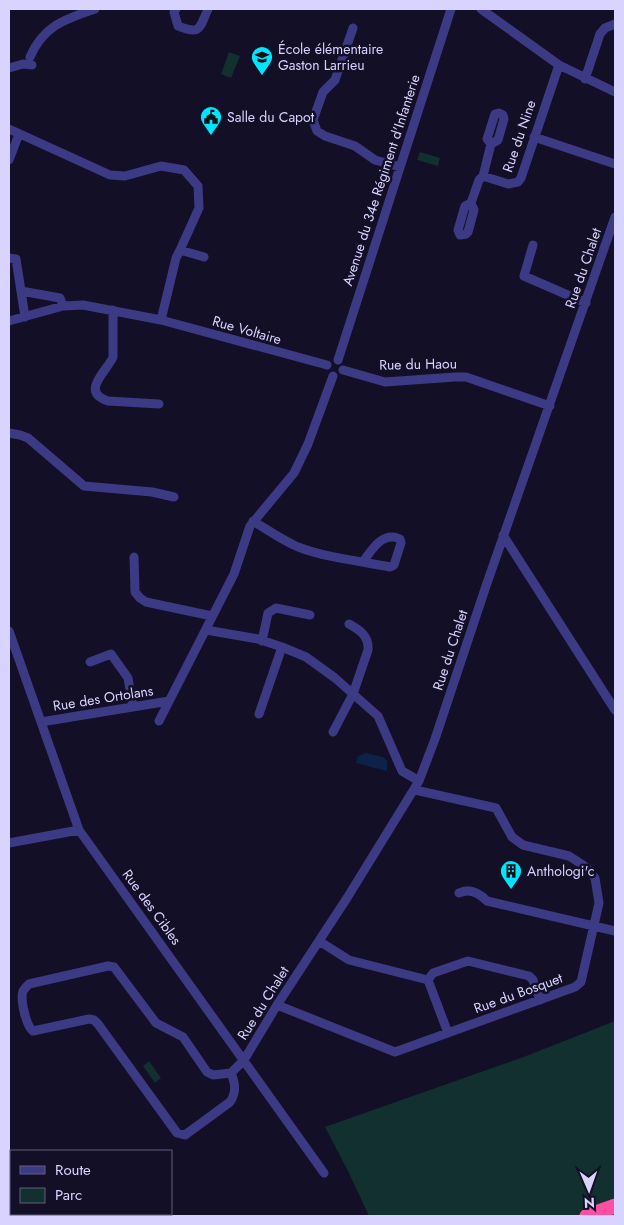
<svg xmlns="http://www.w3.org/2000/svg" width="624" height="1225" viewBox="0 0 624 1225" font-family="Jost,sans-serif">
<style>
.green{fill:#12302f}
.water{fill:#0c2248}
.lines{fill:none;stroke-linecap:round;stroke-linejoin:round}
.street{stroke:#3d3a85;stroke-width:9}
.highway{stroke:#ff4fa3;stroke-width:15}
.labels{text-anchor:middle;dominant-baseline:central;stroke-width:5;stroke-linejoin:round;paint-order:stroke}
.poi-label{font-size:14px;fill:#d9d4ff;stroke:#130f26;text-anchor:start}
.street-label{font-size:14px;fill:#d9d4ff;stroke:#130f26}
</style>
<rect width="100%" height="100%" fill="#130f26"/>
<!-- green -->
<path class="green" d="M229 52 240 56 231 78 221 74Z
M420 152 440 158 438 166 417 160Z
M615 1021V1216H369L349 1173 325 1127 521 1058Z
M149 1061 161 1078 155 1083 143 1066Z"/>
<!-- water -->
<path class="water" d="M366 753 383 757 387 761V770L386 771 356 763 358 756Z"/>
<g class="lines">
<!-- street -->
<path class="street" d="M176 9 174 12 178 26C201 35 199 29 208 9
M481 9 559 65 615 92
M353 28 335 80 323 92 313 120 317 131 325 136 355 146 375 160 400 167
M30 57C44 25 66 19 95 9
M9 68 23 64 32 65
M585 79 600 34 605 28 615 24
M9 129 110 175 125 176 161 166 184 170 198 186 199 208 180 250
M534 137 615 164
M491 144 498 140 504 119 503 115 499 113 495 114 494 117 487 139 491 144 483 176 508 184 518 182 521 178 559 65
M9 160 19 134
M471 203 465 206 458 230 460 235 466 234 468 232 474 210 471 203 479 180 483 176
M533 245 524 276 586 303
M9 258 16 259 25 317
M21 291 60 298 63 306
M113 310V357C108 370 79 392 108 401L159 404
M161 320 176 258 180 250 204 257
M9 321 63 306 83 305 161 320 327 365
M338 360 451 9
M343 370 385 382 455 377H466L550 406
M9 433 20 435 28 438 84 486 152 492 174 497
M253 521C268 530 282 540 298 547 327 558 360 561 390 567L394 565 401 543 400 539C383 531 372 549 363 562
M503 535 615 710
M134 557 135 592 140 598 146 602 212 616
M206 630 258 639 282 647 306 657 335 678 378 716 402 771 419 781
M9 631 79 830 324 1173
M262 641 268 613 276 608 310 615
M90 662 111 654 128 678 133 707
M259 714 282 647
M159 721 234 574 250 526 294 473 308 444 333 376
M41 722 169 701
M333 732 353 694 368 650C369 636 360 630 349 624
M9 843 79 830
M459 893C469 888 479 893 487 901L615 931
M319 941 349 960 428 980 448 1033
M428 980 433 973 468 961 529 976 533 980 540 1000
M277 1005 395 1052 575 987 581 982 599 903 595 878 586 867 569 856 523 845 512 837 496 808 415 790
M231 1073 213 1075 207 1072 183 1037 156 1023 114 967 108 966 29 984C26 987 25 988 23 991 20 999 26 1026 33 1031L89 1019 94 1020 98 1024 177 1133 185 1135 230 1102C237 1092 235 1083 231 1073L244 1060 277 1005 347 898 419 781 435 739 486 586 615 217"/>
<!-- highway -->
<path class="highway" d="M587 1216 615 1206"/>
</g>
<!-- icons -->
<defs>
<g id="school-pin" transform="scale(1.125)"><path d="M0 17L-7.5 6A9.5 9.5 0 1 1 7.5 6Z" fill="#00e5ff" stroke="#130f26"/><path d="M0-5L7-2L0 1L-7-2ZM-4 1L0 2.5L4 1V4Q0 6-4 4Z" fill="#111"/></g>
<g id="civic-pin" transform="scale(1.125)"><path d="M0 17L-7.5 6A9.5 9.5 0 1 1 7.5 6Z" fill="#00e5ff" stroke="#130f26"/><path d="M-.6-6.5H3V-4.5H.6V-3L4-1V1h2V6H-6V1h2V-1L-.6-3ZM-1.2 2.5V6h2.4V2.5Z" fill="#111"/></g>
<g id="building-pin" transform="scale(1.125)"><path d="M0 17L-7.5 6A9.5 9.5 0 1 1 7.5 6Z" fill="#00e5ff" stroke="#130f26"/><path d="M-4-6H4V6H1V3H-1V6H-4ZM-2.5-4.3h1.7v1.8h-1.7ZM.8-4.3h1.7v1.8H.8ZM-2.5-1h1.7V.8h-1.7ZM.8-1h1.7V.8H.8Z" fill="#111"/></g>
</defs>
<g fill-rule="evenodd">
<use href="#school-pin" x="262" y="57"/>
<use href="#civic-pin" x="211" y="117"/>
<use href="#building-pin" x="511" y="871"/>
</g>
<g class="labels">
<!-- poi labels -->
<g class="poi-label">
<text x="278" y="49">École élémentaire<tspan x="278" dy="16">Gaston Larrieu</tspan></text>
<text x="227" y="117">Salle du Capot</text>
<text x="527" y="871">Anthologi'c</text>
</g>
<!-- street labels -->
<g class="street-label">
<text transform="translate(519 136) rotate(-71)">Rue du Nine</text>
<text transform="translate(381 180) rotate(-72)">Avenue du 34e Régiment d'Infanterie</text>
<text transform="translate(583 268) rotate(-71)">Rue du Chalet</text>
<text transform="translate(247 330) rotate(16)">Rue Voltaire</text>
<text transform="translate(418 364) rotate(-1)">Rue du Haou</text>
<text transform="translate(450 650) rotate(-72)">Rue du Chalet</text>
<text transform="translate(103 698) rotate(-9)">Rue des Ortolans</text>
<text transform="translate(152 907) rotate(54)">Rue des Cibles</text>
<text transform="translate(518 993) rotate(-20)">Rue du Bosquet</text>
<text transform="translate(263 1003) rotate(-58)">Rue du Chalet</text>
</g>
</g>
<!-- border -->
<rect width="624" height="1225" fill="none" stroke="#d9d4ff" stroke-width="20"/>
<!-- legend -->
<rect x="10" y="1150" width="162" height="65" fill="#130f26" stroke="#625e7d"/>
<rect x="20" y="1166" width="25" height="8" fill="#3d3a85" stroke="#625e7d"/>
<text x="55" y="1175" font-size="15" fill="#d9d4ff">Route</text>
<rect x="20" y="1188" width="25" height="15" fill="#12302f" stroke="#625e7d"/>
<text x="55" y="1200" font-size="15" fill="#d9d4ff">Parc</text>
<!-- north arrow -->
<g transform="translate(589 1190) rotate(178)" stroke="#130f26" stroke-width="4" paint-order="stroke">
<path d="M0-4L9 19L0 12L-9 19Z" fill="#d9d4ff"/>
<text y="-8" font-size="14" font-weight="bold" text-anchor="middle" fill="#d9d4ff">N</text>
</g>
</svg>
